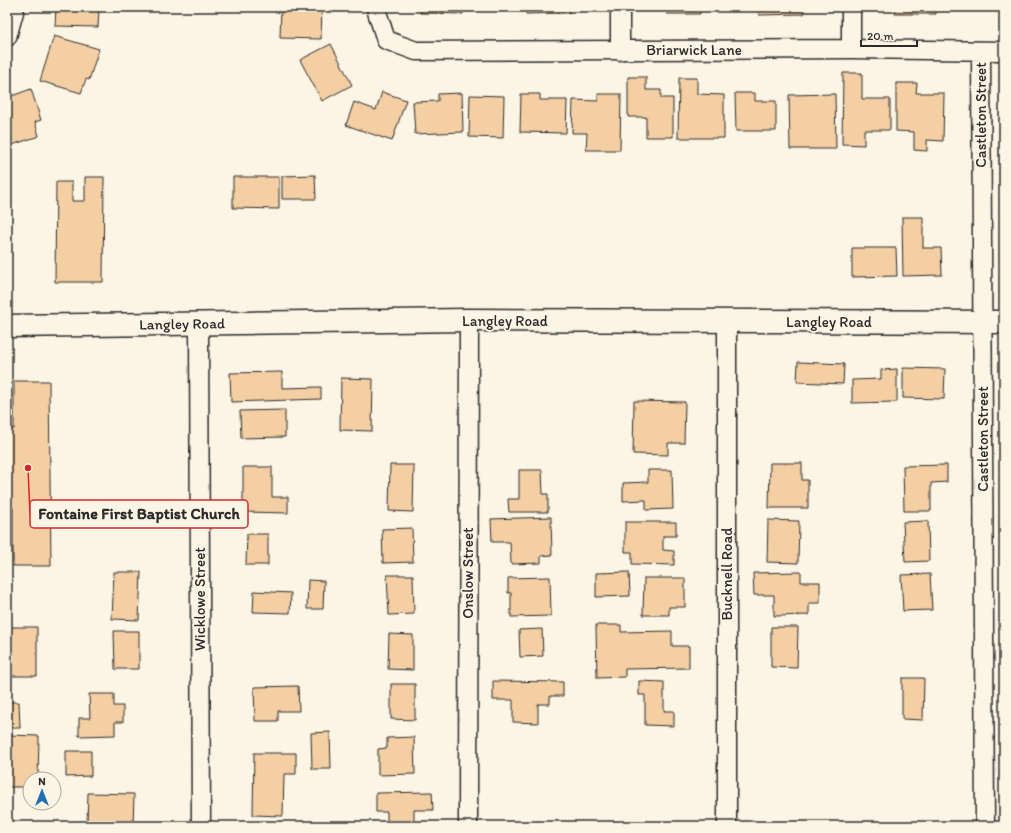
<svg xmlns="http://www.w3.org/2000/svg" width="1011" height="833" viewBox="0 0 1011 833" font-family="Itim,sans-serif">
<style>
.building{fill:#f4cfa4;stroke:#2b2b2b}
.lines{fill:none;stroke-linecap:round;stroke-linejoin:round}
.street-casing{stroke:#2b2b2b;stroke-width:21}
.secondary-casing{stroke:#2b2b2b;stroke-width:25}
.street{stroke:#fcf5e5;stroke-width:18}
.secondary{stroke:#fcf5e5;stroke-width:22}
.labels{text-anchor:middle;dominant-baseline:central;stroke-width:3.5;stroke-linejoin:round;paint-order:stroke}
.street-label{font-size:15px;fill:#2b2b2b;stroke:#fcf5e5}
.leader{fill:none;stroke:#d62828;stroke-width:1.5}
.callout-dot{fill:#d62828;stroke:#fcf5e5;stroke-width:1.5}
.callout{fill:#fcf5e5;stroke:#d62828;stroke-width:1.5}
.callout-label{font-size:16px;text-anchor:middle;font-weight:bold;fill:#2b2b2b}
</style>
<rect width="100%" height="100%" fill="#fcf5e5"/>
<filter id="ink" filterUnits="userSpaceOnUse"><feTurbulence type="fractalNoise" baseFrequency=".025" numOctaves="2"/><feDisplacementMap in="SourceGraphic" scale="8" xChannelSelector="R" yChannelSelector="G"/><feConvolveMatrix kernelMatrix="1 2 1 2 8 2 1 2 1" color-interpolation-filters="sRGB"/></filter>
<g filter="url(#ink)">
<!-- building -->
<path class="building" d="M56 7H86V9H99L98 27 55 26Z
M281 7H322L321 39 280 38Z
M421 7H463V14L420 13Z
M526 7H569V13L526 14Z
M667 7H700V14H667Z
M758 7H804V14L759 15Z
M895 7H936V14H895Z
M54 36 99 49 89 80 86 79 81 93 40 81Z
M331 44 352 85 322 101 300 60Z
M843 73H862V99H890V130H864V145L842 144Z
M628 77H646V90H661V98H673V137H646V117H628Z
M679 78H697V94L724 95V138H678Z
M896 83H917L916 93H944L943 141 927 140V151L914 150V132L896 131Z
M31 89 41 120 35 122 39 136 12 145 7 131V91L9 97Z
M382 92 406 100 392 141 346 125 354 102 376 110Z
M462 93 463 132 415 134 413 102 438 101V94Z
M735 93H755V101H776V131H736Z
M521 94H540V100H567L566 133 520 132Z
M598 94H621L620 150H586L587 133H572L573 100 598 101Z
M835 94 836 149H790L789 95Z
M470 95 504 96 503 138 469 137Z
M315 175 316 199H282V176Z
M85 177H104L103 282H55L56 182H72V201H85Z
M233 177H279V209L233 208Z
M902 217H923V248H941L942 275 903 276Z
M852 248H896L897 276 852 277Z
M798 362 844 364 843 384 797 382Z
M903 368 945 369 944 399 903 398Z
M897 369V402L852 403V380L881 379V370Z
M282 372V388L321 387V399L231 402 230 373Z
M341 378 373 379 372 431 340 430Z
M14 381H49L51 566H13V508H7V429H14Z
M634 401 685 402 684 443H668V455L633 454Z
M285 410V437L241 438 240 411Z
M770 463H802V480H808V508H769Z
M390 465H414L413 512 389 511Z
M947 465V482L931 483V511H904L903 466Z
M243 467H272V497H288V513L243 512Z
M519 470H542L543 494H548V512H509L508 499H519Z
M648 470H672L673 509 646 510V500L623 501V483L648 482Z
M551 517 552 555 541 556V563L511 564 510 542H492L491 519Z
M768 520 799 521 798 563 767 562Z
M928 521 929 561 905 562 903 522Z
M625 522H676V536H663V550L674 551V565L632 564V552H625Z
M412 528 413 562 383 563 382 529Z
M247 534H268V565H246Z
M114 572H141L139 620 112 619Z
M629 572 630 596 596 597V573Z
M801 572V582H820V603H809V615L774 616V595H754L753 573Z
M930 574 932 610 903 611 901 575Z
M387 575H413L414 614 389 615Z
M550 577 551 616 511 617V593H508V578Z
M644 578H685V607H669V615H643Z
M308 580 324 581 323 609H307Z
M254 591 291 593 290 613 253 612Z
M596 625H621V632L672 631V646H689V668L625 669V677L597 678Z
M7 627H37V676H7Z
M771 627H798L797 668 771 667Z
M542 629 543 656 520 657 519 630Z
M114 631H139V669H115Z
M389 634 413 635V670L388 669Z
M902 678H924L923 720 902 719Z
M493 681 563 682V696H550V704H538V723L513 722V700H493Z
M639 681 664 682V711H674V726L645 725V695H639Z
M7 683H9V702H19L20 728H7Z
M391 684H415V720L391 719Z
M298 686 299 711H278V721H255L254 687Z
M89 694H114V706H123V722H115V735L79 736V718H90Z
M330 732 331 769H312L311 733Z
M7 735 39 736 38 779H30V787H7Z
M414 737 415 774 378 775V749L387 748V738Z
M66 751H91V776L66 777Z
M254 753H296V774H284L283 816 253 815Z
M432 792 433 810H414V826H387V812H376V793Z
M88 793 134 794 133 826H106V823H87Z"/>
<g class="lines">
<!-- street casing -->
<g class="street-casing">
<path id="street" d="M377 7V12L386 40 416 51 851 49 1004 51
M7 37 14 12V7
M851 49V7
M620 51V7
M981 51 985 826
M727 322V826
M199 324 201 826
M468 826 469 320"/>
</g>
<!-- secondary casing -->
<g class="secondary-casing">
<path id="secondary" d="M7 326 469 320 1004 322"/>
</g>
<!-- street -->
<use href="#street" class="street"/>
<!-- secondary -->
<use href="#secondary" class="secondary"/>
</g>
</g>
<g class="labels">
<!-- street labels -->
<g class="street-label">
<text x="694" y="50">Briarwick Lane</text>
<text transform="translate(981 115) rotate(-90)">Castleton Street</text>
<text x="505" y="321">Langley Road</text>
<text x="829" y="322">Langley Road</text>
<text transform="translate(182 324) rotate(-1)">Langley Road</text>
<text transform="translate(983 439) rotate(-90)">Castleton Street</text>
<text transform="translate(468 573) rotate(-90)">Onslow Street</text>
<text transform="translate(727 574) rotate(-90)">Bucknell Road</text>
<text transform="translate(200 599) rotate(-90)">Wicklowe Street</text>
</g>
</g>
<!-- callouts -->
<path class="leader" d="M28 468L30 514"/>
<circle class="callout-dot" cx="28" cy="468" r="4"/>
<rect class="callout" x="30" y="500" width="218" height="28" rx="4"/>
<g class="callout-label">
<text x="139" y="519">Fontaine First Baptist Church</text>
</g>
<!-- margin -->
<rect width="1011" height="833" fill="none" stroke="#fcf5e5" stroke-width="24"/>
<rect x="12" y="12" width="987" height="809" fill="none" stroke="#2b2b2b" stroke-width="1.5" filter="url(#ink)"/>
<!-- north arrow -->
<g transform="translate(42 791)"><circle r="19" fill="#fcf5e5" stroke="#a8a49b"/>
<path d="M0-3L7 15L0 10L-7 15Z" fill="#1f6fb2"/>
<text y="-6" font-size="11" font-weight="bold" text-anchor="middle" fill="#2b2b2b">N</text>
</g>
<!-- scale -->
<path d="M861 40v6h56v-6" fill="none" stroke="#2b2b2b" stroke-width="2"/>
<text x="867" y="40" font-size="12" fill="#2b2b2b" stroke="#fcf5e5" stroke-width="3" paint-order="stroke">20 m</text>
</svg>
